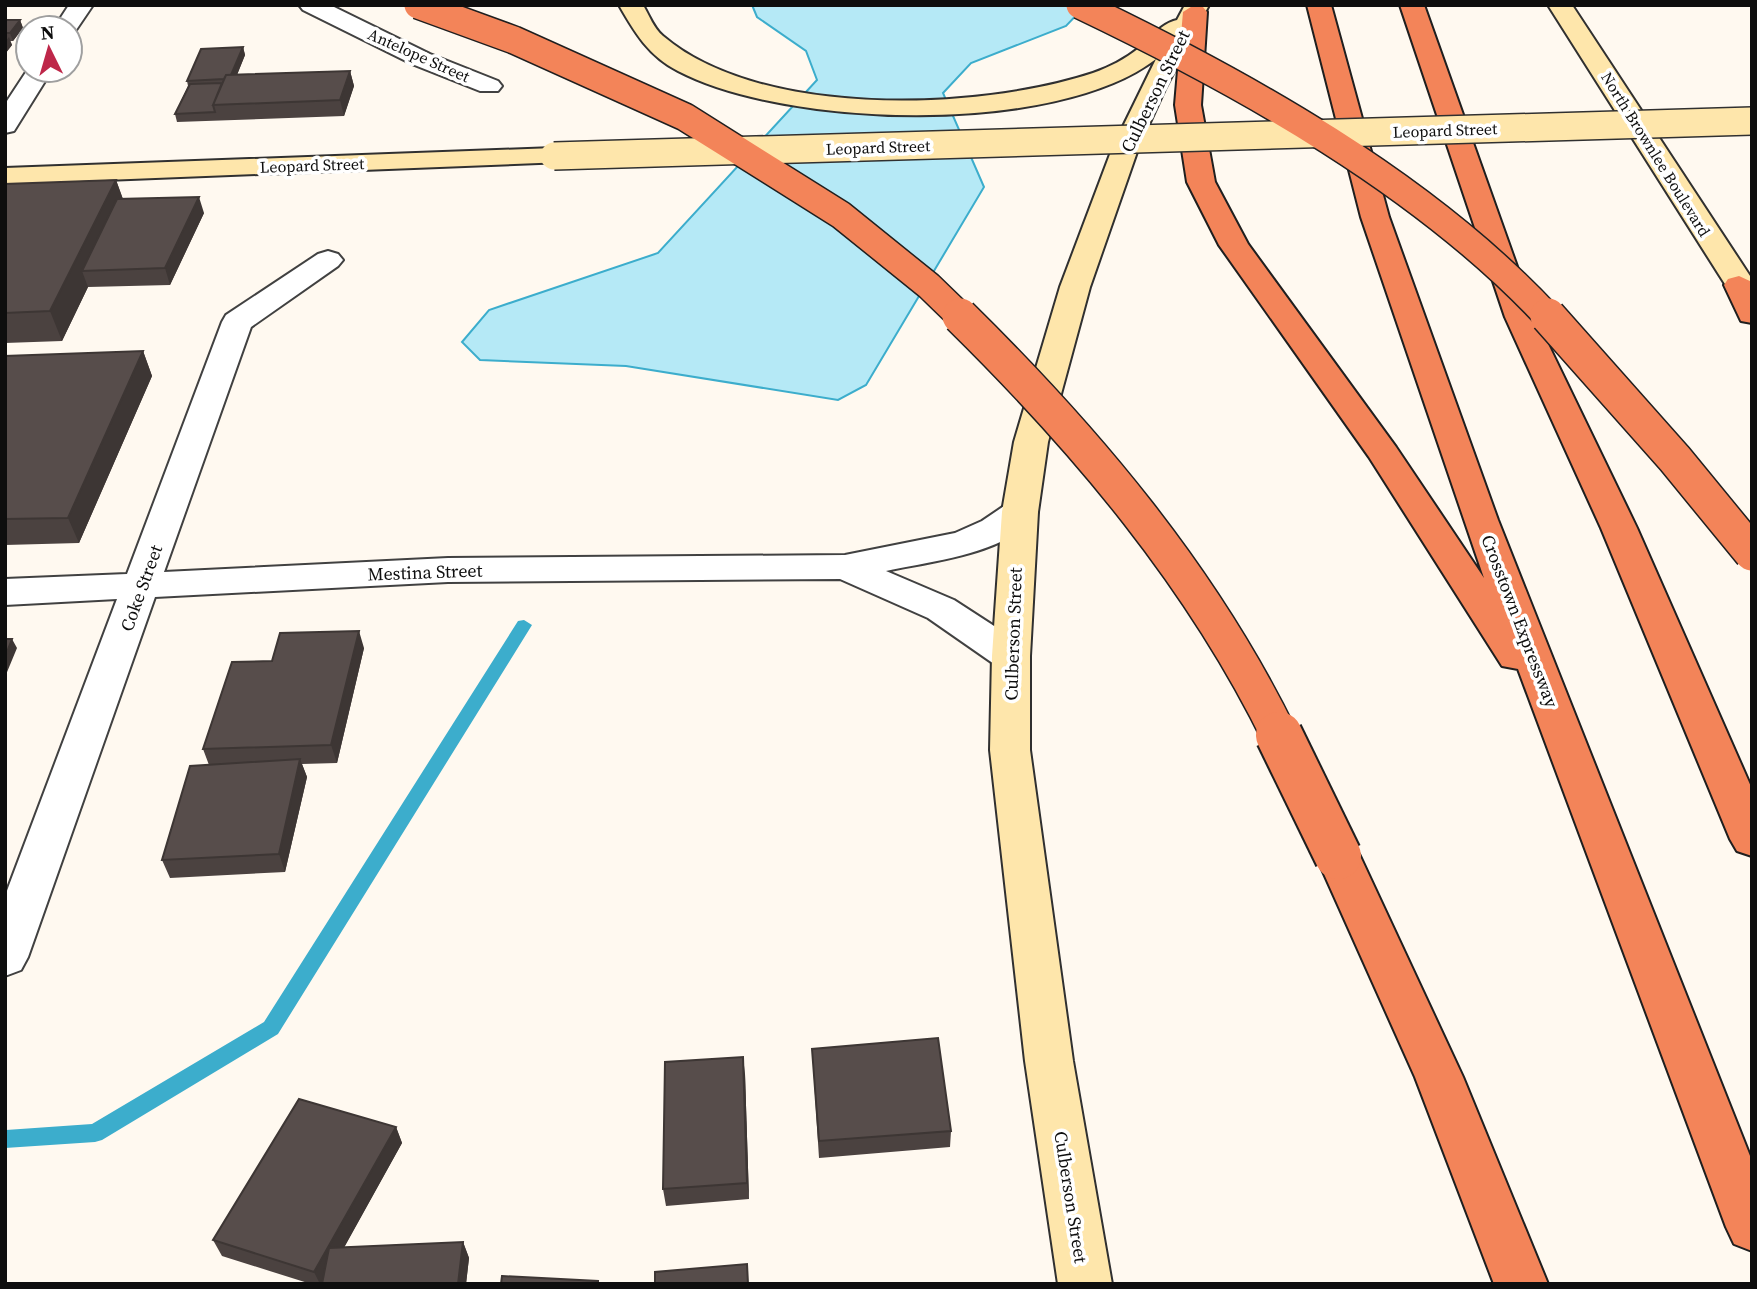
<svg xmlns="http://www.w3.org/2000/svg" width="1757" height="1289" viewBox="0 0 1757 1289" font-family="'Source Serif 4',serif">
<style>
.water{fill:#b5e9f6;stroke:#3cadcc;stroke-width:2}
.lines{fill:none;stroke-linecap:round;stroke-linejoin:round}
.stream{fill:#3cadcc;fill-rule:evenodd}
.minor-casing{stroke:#414141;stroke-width:4}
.secondary-casing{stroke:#303030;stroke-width:4}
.motorway-casing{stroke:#1f1f1f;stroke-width:4}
.minor{fill:#fff;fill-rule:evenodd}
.secondary{fill:#fee6ab;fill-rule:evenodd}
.motorway{fill:#f38459;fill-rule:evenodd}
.secondary-bridge-casing{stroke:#303030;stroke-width:30;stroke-linecap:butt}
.motorway-bridge-far2-casing{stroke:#1f1f1f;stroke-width:30;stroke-linecap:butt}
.motorway-bridge-far1-casing{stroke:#1f1f1f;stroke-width:38;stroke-linecap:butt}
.motorway-bridge-casing{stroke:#1f1f1f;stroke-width:50;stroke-linecap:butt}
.secondary-bridge{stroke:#fee6ab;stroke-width:27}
.motorway-bridge-far2{stroke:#f38459;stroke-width:27}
.motorway-bridge-far1{stroke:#f38459;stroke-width:35}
.motorway-bridge{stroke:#f38459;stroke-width:46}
.wall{fill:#4b4240}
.shaded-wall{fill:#3d3634}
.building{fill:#574d4b;stroke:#3d3634;stroke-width:2}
.labels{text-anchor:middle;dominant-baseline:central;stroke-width:7;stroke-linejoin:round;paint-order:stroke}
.far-street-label{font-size:16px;fill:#0e0e0e;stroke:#fff}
.street-label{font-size:18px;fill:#0e0e0e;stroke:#fff}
</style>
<rect width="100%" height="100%" fill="#fff9f0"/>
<!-- water -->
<path class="water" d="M752 5H1086L1066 26 971 63 943 93 984 187 866 385 838 400 626 366 480 360 462 342 489 310 658 253 817 80 806 51 757 17Z"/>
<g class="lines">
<!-- stream -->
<path class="stream" d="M524 620 532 625 278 1034 102 1140 95 1142 5 1148 6 1130 92 1124 264 1022 518 621Z"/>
<!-- minor casing -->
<g class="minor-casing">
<path id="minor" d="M69 5H93L74 33 70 34V28H54Z
M299 5H330L430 54 498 81 502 86 498 91H480L412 64 303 10Z
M28 69 52 70 14 131 5 133V104Z
M328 251 338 254 343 260 338 266 251 327 164 572 448 558 845 555 955 533 982 521 1007 504 1020 501 1033 504 1038 512C1011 554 931 561 886 571L954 600 1025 646 1030 656 1025 666 1011 670 997 666 928 618 840 579 448 582 155 597 28 957 21 970 5 976V896L117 599 5 605V579L127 574 222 322 226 315 318 254Z"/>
</g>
<!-- secondary casing -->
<g class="secondary-casing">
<path id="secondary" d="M619 5H643C649 15 654 29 663 36 760 119 978 111 1093 73 1110 67 1125 59 1139 48 1151 38 1162 23 1177 20L1185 5H1209L1166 87 1138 149 1090 287 1048 442 1038 512 1030 656V750L1073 1061 1112 1284H1058L1025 1061 990 750 992 656 1002 512 1014 442 1060 287 1112 149 1156 59C1056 136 787 128 678 71 649 56 635 33 619 5Z
M1548 5H1572L1752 279V312L1741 309 1737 303Z
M554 148 564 150 568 156 564 162 5 184V168Z"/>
</g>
<!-- motorway casing -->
<g class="motorway-casing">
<path id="motorway" d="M1194 5 1203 7 1207 12 1201 105 1215 182 1248 244 1396 447 1484 578 1361 217 1307 5H1331L1389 217 1498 520 1752 1161V1251L1734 1244 1726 1227 1518 669 1502 666 1369 457 1219 245 1187 182 1175 105 1183 12Z
M1400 5H1424L1535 317 1637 528 1752 789V856L1737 851 1730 839 1601 528 1505 317Z
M1739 276 1752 282V323L1741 321 1724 285 1728 279Z
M1338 839 1353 844 1360 856 1463 1077 1548 1284H1494L1415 1077 1316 856 1323 844Z"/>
</g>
<!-- minor -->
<use href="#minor" class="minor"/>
<!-- secondary -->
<use href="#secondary" class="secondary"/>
<!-- motorway -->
<use href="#motorway" class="motorway"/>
<!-- secondary-bridge casing -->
<g class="secondary-bridge-casing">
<path id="secondary-bridge" d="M554 156 1752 121"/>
</g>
<!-- motorway-bridge-far2 casing -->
<g class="motorway-bridge-far2-casing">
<path id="motorway-bridge-far2" d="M418 5 514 40 685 117 841 215 929 286 962 318
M1080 5C1243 83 1425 184 1549 318"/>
</g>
<!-- motorway-bridge-far1 casing -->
<g class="motorway-bridge-far1-casing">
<path id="motorway-bridge-far1" d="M960 316C1086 440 1202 577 1280 737
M1548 316 1675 459 1752 553"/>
</g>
<!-- motorway-bridge casing -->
<g class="motorway-bridge-casing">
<path id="motorway-bridge" d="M1279 735 1338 856"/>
</g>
<!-- secondary-bridge -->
<use href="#secondary-bridge" class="secondary-bridge"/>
<!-- motorway-bridge-far2 -->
<use href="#motorway-bridge-far2" class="motorway-bridge-far2"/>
<!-- motorway-bridge-far1 -->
<use href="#motorway-bridge-far1" class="motorway-bridge-far1"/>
<!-- motorway-bridge -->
<use href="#motorway-bridge" class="motorway-bridge"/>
</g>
<!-- wall -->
<path class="wall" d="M5 20H20L23 28 13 41H10L12 45 5 54Z
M243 47 245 55 237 75 350 71 354 86 344 116 177 122 175 114 188 86 187 81Z
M116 180 123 199 204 213 170 285 88 287 62 341 5 343V184Z
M143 351 152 376 79 543 5 545V356Z
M364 648 337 763 302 764 307 777 285 872 170 878 162 860 209 765 203 749 272 661Z
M812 1049 951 1131 950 1147 819 1158Z
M745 1074 749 1199 666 1206 663 1189Z
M396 1127 402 1143 344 1247 463 1242 469 1258 466 1284H311L222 1256 213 1240Z"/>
<!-- shaded-wall -->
<path class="shaded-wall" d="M20 20 23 28 13 41 10 33Z
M9 37 12 45 5 54V42Z
M243 47 245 55 232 87 230 79Z
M350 71 354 86 344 116 340 100Z
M116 180 126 208 82 271 88 287 62 341 50 311Z
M199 197 204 213 170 285 165 268Z
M143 351 152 376 79 543 68 518Z
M359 631 364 648 337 763 331 745Z
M12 639 17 648 5 677V657Z
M300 759 307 777 285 872 279 854Z
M743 1057 745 1074 749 1199 747 1183Z
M396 1127 402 1143 324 1284H320L314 1272Z
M463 1242 469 1258 466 1284H458Z"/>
<!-- building -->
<path class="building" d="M5 20H20L10 33H5Z
M243 47 231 75H226L224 79 187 81 201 49Z
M350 71 340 100 213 105 226 75Z
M222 83 213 105 215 112 175 114 190 84Z
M116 180 50 311 5 313V184Z
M199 197 165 268 82 271 117 199Z
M143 351 68 518 5 519V356Z
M359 631 331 745 203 749 232 662 272 661 280 633Z
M5 639H12L5 657Z
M300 759 279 854 162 860 190 766Z
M938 1038 951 1131 819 1141 812 1049Z
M743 1057 747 1183 663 1189 665 1062Z
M299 1099 396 1127 314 1272 213 1240Z
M463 1242 458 1284H322L329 1248Z
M747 1264 748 1284H655V1272Z
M502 1276 598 1281V1284H501Z"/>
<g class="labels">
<!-- far-street labels -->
<g class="far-street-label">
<text transform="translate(419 55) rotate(24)">Antelope Street</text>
<text transform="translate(1445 130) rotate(-2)">Leopard Street</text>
<text transform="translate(878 147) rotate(-2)">Leopard Street</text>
<text transform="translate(1656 154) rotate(58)">North Brownlee Boulevard</text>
<text transform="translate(312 165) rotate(-2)">Leopard Street</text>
</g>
<!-- street labels -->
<g class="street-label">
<text transform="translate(1155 91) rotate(-64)">Culberson Street</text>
<text transform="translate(425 572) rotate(-2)">Mestina Street</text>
<text transform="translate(141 588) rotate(-70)">Coke Street</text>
<text transform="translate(1520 621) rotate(69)">Crosstown Expressway</text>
<text transform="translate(1013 634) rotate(-88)">Culberson Street</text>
<text transform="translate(1071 1197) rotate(81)">Culberson Street</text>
</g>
</g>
<!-- border -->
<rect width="1757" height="1289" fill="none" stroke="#0e0e0e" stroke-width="14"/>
<!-- north arrow -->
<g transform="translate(49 49) rotate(355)"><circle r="33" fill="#ffffff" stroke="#9f9f9f" stroke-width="2"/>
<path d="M0-5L12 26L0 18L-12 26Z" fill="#be2749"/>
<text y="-10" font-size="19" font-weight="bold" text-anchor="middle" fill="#0e0e0e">N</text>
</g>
</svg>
